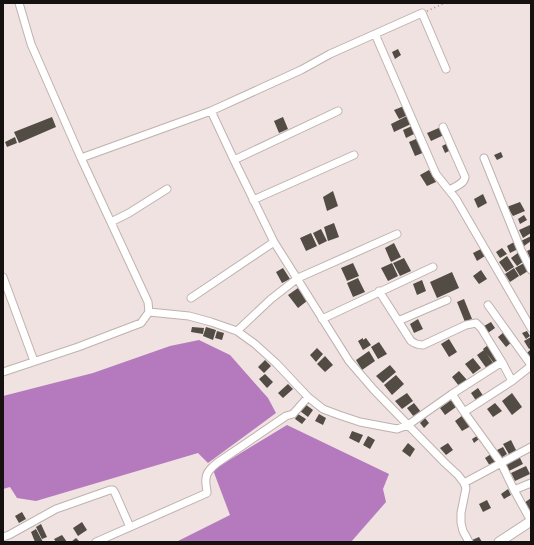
<svg xmlns="http://www.w3.org/2000/svg" width="534" height="545" viewBox="0 0 534 545" font-family="'Fira Sans',sans-serif">
<style>
.water{fill:#b57abe}
.building{fill:#534c45}
.lines{fill:none;stroke-linecap:round;stroke-linejoin:round}
.minor-casing{stroke:#beb2b0;stroke-width:9}
.major-casing{stroke:#beb2b0;stroke-width:11}
.path{stroke:#9c9291;stroke-width:1.5;stroke-dasharray:1 3;stroke-linecap:butt}
.minor{stroke:#fff;stroke-width:7}
.major{stroke:#fff;stroke-width:9}
</style>
<rect width="100%" height="100%" fill="#efe2e0"/>
<!-- water -->
<path class="water" d="M199 340 230 355 268 398 276 413 208 463 198 453 36 501 17 498 10 487 3 489V396L93 373 170 346Z
M287 425 389 474 383 489 386 502 351 542H176L230 515 213 470Z"/>
<!-- building -->
<path class="building" d="M398 49 401 55 395 59 392 52Z
M404 106 408 115 399 119 394 110Z
M407 116 411 124 394 132 391 124Z
M52 117 56 127 19 143 14 132Z
M283 117 288 129 279 133 274 121Z
M412 126 416 133 406 138 403 130Z
M441 127 444 135 431 141 427 133Z
M15 137 17 143 7 147 5 142Z
M416 139 417 141 420 140 425 152 415 156 409 142Z
M448 143 451 150 445 153 442 146Z
M501 152 503 157 497 160 494 155Z
M429 170 436 182 427 186 420 175Z
M333 191 338 206 327 211 323 197Z
M483 194 487 203 478 208 474 199Z
M520 202 525 211 513 216 507 207Z
M524 215 527 220 520 224 518 219Z
M334 223 339 237 328 241 324 227Z
M530 225 531 233 523 238 519 230Z
M321 229 327 241 319 245 313 233Z
M311 233 317 246 306 251 300 238Z
M531 236 530 239 531 241 524 246 521 241Z
M514 242 518 249 510 253 507 246Z
M394 243 401 257 391 262 385 248Z
M502 248 507 254 500 258 496 252Z
M481 249 485 256 477 261 473 253Z
M531 249V261L527 251Z
M519 252 524 261 517 266 511 258Z
M507 256 514 267 506 272 499 262Z
M404 258 411 271 400 276 393 263Z
M353 263 359 276 347 281 341 268Z
M392 263 398 276 388 281 381 268Z
M524 263 528 271 520 276 515 268Z
M283 268 290 279 282 283 276 272Z
M514 268 519 276 510 282 505 274Z
M481 270 487 279 479 284 473 276Z
M452 272 459 288 437 298 430 282Z
M358 278 365 292 353 297 347 283Z
M422 280 426 291 417 295 413 284Z
M298 288 307 301 298 308 288 295Z
M464 299 472 319 465 322 457 302Z
M418 319 423 329 414 333 410 324Z
M491 322 495 328 488 333 484 326Z
M192 327 204 328 203 334 191 332Z
M206 327 216 330 213 340 203 336Z
M217 331 224 333 222 340 215 338Z
M527 331 530 336 526 339 522 333Z
M504 332 512 342 506 347 498 337Z
M531 337V348L529 349 524 341Z
M363 338V340L366 338 371 345 363 350 358 341Z
M449 339 457 352 449 357 441 344Z
M379 342 387 354 378 359 371 347Z
M488 345 499 359 494 363 483 349Z
M317 348 323 354 316 362 310 355Z
M484 350 494 364 487 369 477 355Z
M530 350 531 351V359L527 353Z
M369 351 375 361 362 370 356 360Z
M325 356 333 365 325 372 317 364Z
M473 358 481 368 473 374 465 364Z
M265 360 271 366 264 373 258 367Z
M390 365 396 372 383 383 376 376Z
M459 371 467 380 459 386 452 377Z
M265 374 273 382 267 388 259 379Z
M396 375 404 384 392 395 384 385Z
M288 384 293 389 283 398 278 393Z
M478 388 484 397 477 402 471 393Z
M407 393 413 401 402 409 395 401Z
M512 393 522 407 512 415 502 401Z
M451 400 456 407 445 415 440 408Z
M414 403 421 412 414 417 407 408Z
M495 403 502 411 493 417 487 409Z
M305 404 313 410 308 417 300 411Z
M298 414 306 419 302 424 295 419Z
M319 414 326 418 323 425 315 421Z
M463 415 471 426 462 431 455 421Z
M425 418 429 423 424 428 420 423Z
M352 431 363 435 359 443 349 438Z
M368 436 375 440 370 449 363 445Z
M477 436 479 439 474 443 472 439Z
M511 440 517 452 510 456 503 444Z
M408 443 415 449 410 457 402 451Z
M448 443 453 450 446 455 440 448Z
M503 447 507 454 501 458 497 450Z
M491 454 496 462 490 466 485 458Z
M519 456 523 464 509 471 505 463Z
M526 466 530 474 515 481 511 473Z
M508 489 511 495 504 499 501 494Z
M531 498V512L530 513 524 503Z
M487 500 491 508 483 512 479 504Z
M22 512 26 519 19 523 15 516Z
M82 522 87 530 78 536 73 528Z
M41 524 47 537 42 539 36 527Z
M36 529 43 542H35L31 532Z
M62 535 67 542H56L54 539Z
M479 537 482 542H473L472 540Z
M76 538 80 542H71Z"/>
<g class="lines">
<!-- minor casing -->
<g class="minor-casing">
<path id="minor" d="M375 34 436 174 456 199 531 328
M211 111 234 160 274 242 349 361 374 390 445 463 458 475 464 483 466 488 461 513V523L463 531 469 542
M443 127 465 177C464 184 455 187 449 190
M81 158 211 111 301 70 330 54 422 13 446 69
M484 158 521 250 531 270
M234 160 338 111
M253 200 354 155
M111 222 129 213 167 189
M3 277 34 361
M379 291 411 341C415 344 418 345 423 345L466 325 476 323 481 328 502 362
M191 298 274 242
M488 305 531 365
M149 312 189 316 211 322 237 331 255 344 276 363 308 397 323 409 339 415 360 422 397 429 408 425 452 394 502 362 512 381
M322 319 433 267
M398 321 447 300
M237 331 271 299 298 278 397 234
M3 372 78 347 141 323 149 312 148 302 81 158 31 44 19 3
M452 394 464 412 501 463 514 490 531 521
M464 412 512 381 531 366
M464 483 531 447
M514 490 531 483
M3 537 9 535 56 509 110 490H113L115 493 130 527
M96 542 207 493C207 487 205 484 206 479 206 472 212 467 217 463L286 416 293 414 308 397"/>
</g>
<!-- major casing -->
<g class="major-casing">
<path id="major" d="M499 542 531 521"/>
</g>
<!-- path -->
<path class="path" d="M427 11 445 3"/>
<!-- minor -->
<use href="#minor" class="minor"/>
<!-- major -->
<use href="#major" class="major"/>
</g>
<!-- border -->
<rect width="534" height="545" fill="none" stroke="#151110" stroke-width="8"/>
</svg>
